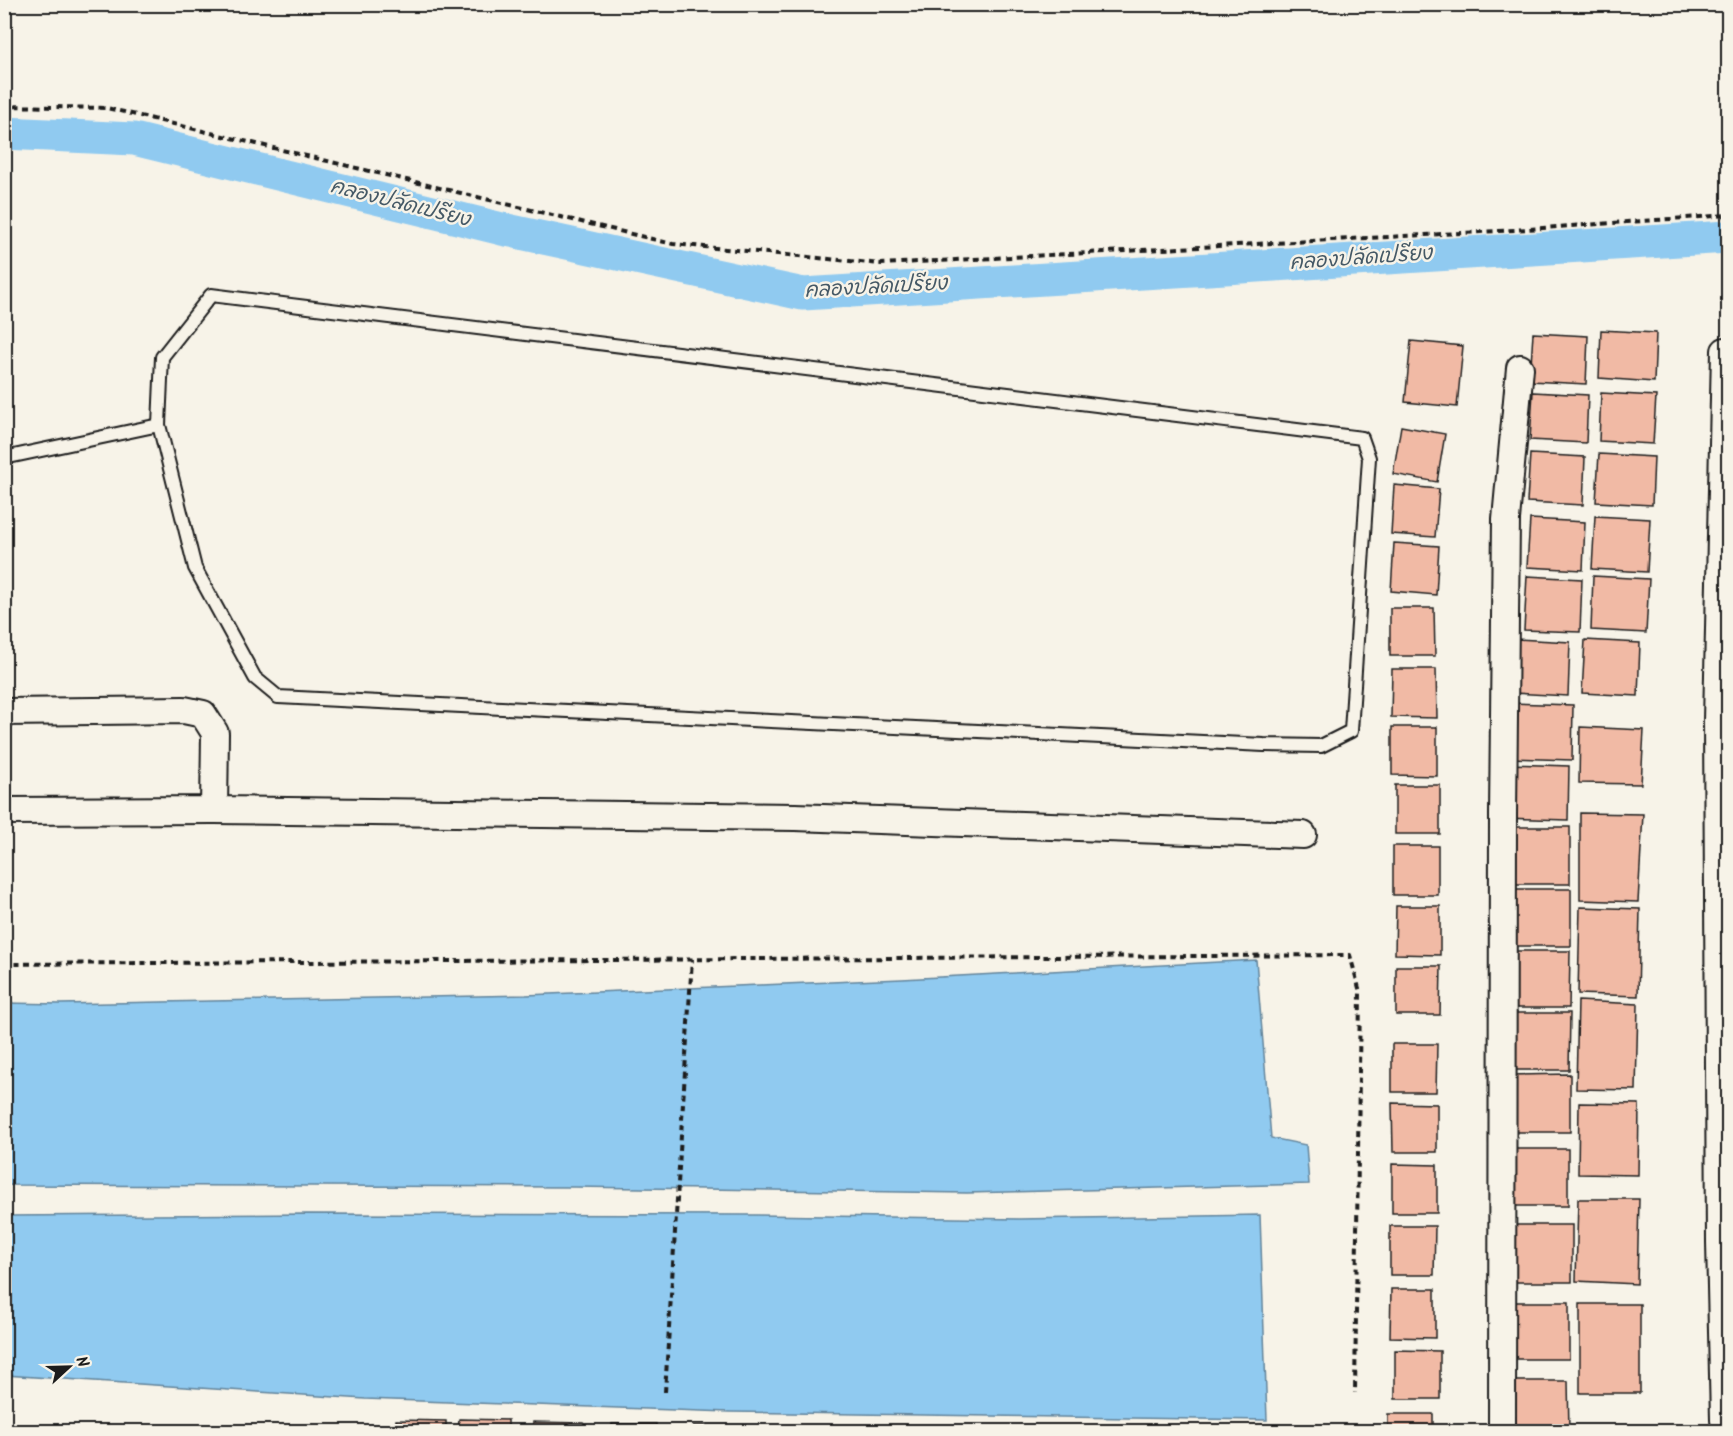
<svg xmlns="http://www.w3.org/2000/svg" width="1733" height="1436" viewBox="0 0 1733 1436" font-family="Kalam,'Playpen Sans Thai',sans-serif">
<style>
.water{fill:#90caf0;stroke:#62849b;stroke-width:1.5}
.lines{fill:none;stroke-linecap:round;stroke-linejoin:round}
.canal{stroke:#90caf0;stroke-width:33}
.building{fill:#f1baa5;stroke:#1c1c1c;stroke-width:1.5}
.service-casing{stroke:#1c1c1c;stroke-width:16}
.minor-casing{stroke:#1c1c1c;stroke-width:30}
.path{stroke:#1c1c1c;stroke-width:4;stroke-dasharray:6 4.5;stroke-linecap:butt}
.service{stroke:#f7f3e8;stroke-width:12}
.minor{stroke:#f7f3e8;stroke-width:26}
.labels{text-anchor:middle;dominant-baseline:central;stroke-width:5;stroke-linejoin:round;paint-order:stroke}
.water-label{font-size:20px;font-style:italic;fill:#455966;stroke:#f7f3e8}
</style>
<rect width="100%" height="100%" fill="#f7f3e8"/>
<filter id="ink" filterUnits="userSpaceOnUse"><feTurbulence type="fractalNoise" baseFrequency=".0167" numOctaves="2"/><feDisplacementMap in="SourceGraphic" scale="12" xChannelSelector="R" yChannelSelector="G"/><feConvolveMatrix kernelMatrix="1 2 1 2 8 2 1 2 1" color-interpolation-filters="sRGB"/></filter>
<g filter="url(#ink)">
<!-- water -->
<path class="water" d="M1256 960 1271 1138 1306 1145 1309 1184 967 1193 575 1187 5 1185V1003L60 1004 526 995 902 979Z
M307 1214 758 1215 1019 1219 1260 1215 1267 1420 729 1412 365 1399 5 1375V1216Z"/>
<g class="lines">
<!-- canal -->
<path class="canal" d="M4 133 134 139 502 229 803 294 1728 237"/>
</g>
<!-- building -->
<path class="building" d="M1601 330 1656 333 1654 382 1599 378Z
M1533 333 1588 336 1586 384 1530 381Z
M1411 341 1463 346 1457 407 1405 402Z
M1533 392 1588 395 1586 443 1530 440Z
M1601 393 1656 396 1653 444 1599 441Z
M1401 426 1445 434 1437 482 1393 474Z
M1530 454 1585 457 1583 505 1527 502Z
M1599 454 1654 457 1652 505 1596 502Z
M1394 485 1439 489 1435 537 1391 534Z
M1595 516 1650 519 1647 572 1592 569Z
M1530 519 1585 522 1583 570 1527 567Z
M1394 543 1439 546 1436 595 1391 591Z
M1527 576 1582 579 1580 632 1524 630Z
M1593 576 1649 579 1646 633 1591 630Z
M1390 608H1434L1435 656H1390Z
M1516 639 1570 642 1568 696 1513 693Z
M1585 640 1640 643 1638 696 1582 693Z
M1392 669H1436L1437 718 1391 717Z
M1511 703 1573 705 1572 760 1509 758Z
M1392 727H1437V776L1392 775Z
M1580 727 1644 730 1641 784 1579 783Z
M1506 764 1569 766 1568 820 1505 818Z
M1395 785H1440V834H1395Z
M1580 813 1643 814 1638 902 1580 900Z
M1509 827H1570V884H1509Z
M1393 846H1438V895H1393Z
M1510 889H1571V946H1511Z
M1396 906H1440V955L1395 954Z
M1580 907 1640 909 1638 996 1578 994Z
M1509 951H1570L1569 1008H1509Z
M1396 966H1441L1440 1015H1396Z
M1578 1001 1638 1004 1636 1090 1576 1089Z
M1509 1013H1570L1569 1070H1509Z
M1392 1044H1437L1436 1092H1392Z
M1570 1074V1132H1510V1075Z
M1392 1103 1437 1104V1152H1393Z
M1579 1103 1639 1104 1638 1175 1578 1174Z
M1508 1149H1568V1206H1507Z
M1392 1164 1437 1165V1213H1392Z
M1578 1199H1639L1637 1284 1576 1281Z
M1511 1225H1572V1282H1511Z
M1390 1226H1435L1434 1275H1390Z
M1391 1289H1435V1338L1390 1337Z
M1508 1302H1569V1359H1508Z
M1580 1304H1640V1393H1580Z
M1395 1350 1440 1351V1399H1395Z
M1508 1381H1568L1569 1432H1508Z
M1388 1414H1433V1432H1388Z
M459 1419 508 1420V1432H458Z
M396 1420 446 1421V1432H396Z
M533 1422 583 1423 582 1432H532Z
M612 1424H656V1432H612Z
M694 1426H738V1432H694Z
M756 1427H799V1432H756Z
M818 1427 862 1428V1432H819Z"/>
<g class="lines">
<!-- service casing -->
<g class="service-casing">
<path id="service" d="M211 295 1362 438 1369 458 1351 731 1321 746 1264 745 278 697 255 678 195 568 159 425 162 357Z
M4 458 159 425"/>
</g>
<!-- minor casing -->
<g class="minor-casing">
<path id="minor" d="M4 712 184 710 203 714 215 733 214 810
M4 811 214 810 795 817 1303 835
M1724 1420 1720 1242 1717 721 1725 351
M1502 1432 1503 815 1506 519 1520 368"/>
</g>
<!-- path -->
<path class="path" d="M4 106 107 108 673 244 881 264 1499 231 1728 215
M4 964 1350 955 1360 992 1355 1393
M665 1392 692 959"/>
<!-- service -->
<use href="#service" class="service"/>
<!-- minor -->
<use href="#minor" class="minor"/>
</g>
</g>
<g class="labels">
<!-- water labels -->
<g class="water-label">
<text transform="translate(400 204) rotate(14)">คลองปลัดเปรียง</text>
<text transform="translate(1361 259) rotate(-4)">คลองปลัดเปรียง</text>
<text transform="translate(876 288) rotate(-3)">คลองปลัดเปรียง</text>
</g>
</g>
<!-- margin -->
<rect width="1733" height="1436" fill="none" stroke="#f7f3e8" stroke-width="24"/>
<rect x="12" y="12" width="1709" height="1412" fill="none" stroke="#1c1c1c" stroke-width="2" filter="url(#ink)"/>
<!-- north arrow -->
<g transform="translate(69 1367) rotate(68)" stroke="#f7f3e8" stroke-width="4.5" paint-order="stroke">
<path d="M0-4.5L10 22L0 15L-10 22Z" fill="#1c1c1c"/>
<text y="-9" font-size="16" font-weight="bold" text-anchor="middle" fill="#1c1c1c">N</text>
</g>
</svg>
